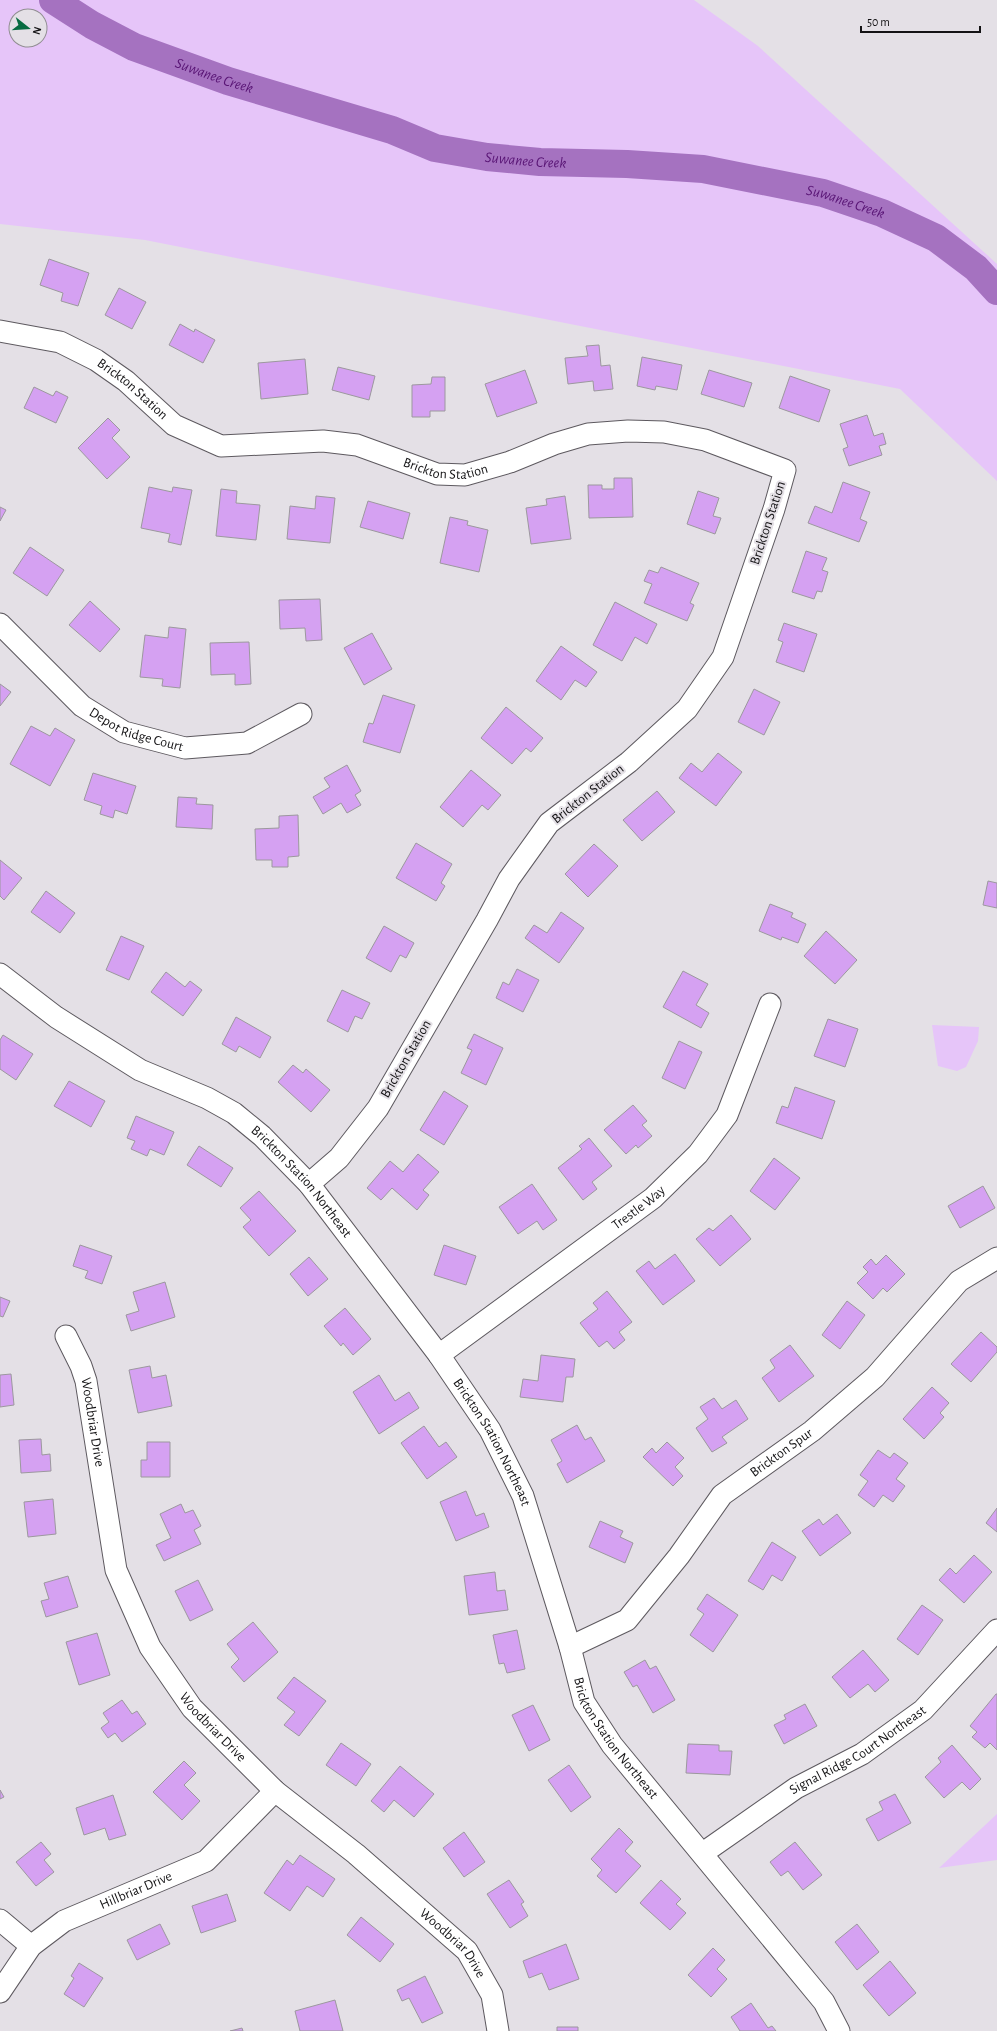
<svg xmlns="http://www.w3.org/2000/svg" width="997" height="2031" viewBox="0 0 997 2031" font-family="'Alegreya Sans',sans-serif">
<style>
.green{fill:#e6c5f9;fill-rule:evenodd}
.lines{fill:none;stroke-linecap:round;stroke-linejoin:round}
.river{stroke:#a572c0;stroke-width:28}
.building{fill:#d5a1f2;stroke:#9c989e}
.minor-casing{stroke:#5d595f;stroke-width:23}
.minor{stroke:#fff;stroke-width:21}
.labels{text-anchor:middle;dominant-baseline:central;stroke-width:4;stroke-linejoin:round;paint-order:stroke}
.street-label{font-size:14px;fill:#141315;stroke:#e4e0e6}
.water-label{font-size:15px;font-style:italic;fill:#591575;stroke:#e4e0e6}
</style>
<rect width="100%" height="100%" fill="#e4e0e6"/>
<!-- green -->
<path class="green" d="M0 0H694L758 46 997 264V481L900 389 145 240 0 224ZM16 16H40V40H16Z
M932 1025 979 1027 978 1041 966 1067 957 1071 938 1066Z
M997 1814V1860L939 1868Z"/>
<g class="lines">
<!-- river -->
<path class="river" id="s1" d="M53 0 92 25 134 47 228 81 392 130 435 148 487 157 540 162 627 164 703 169 823 193 882 213 936 238 976 268 997 291"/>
</g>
<!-- building -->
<path class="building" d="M49 259 89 273 78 306 61 301 63 293 40 285Z
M119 288 146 302 132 329 105 315Z
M180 324 194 332 195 329 215 340 203 363 169 345Z
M599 345 601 366 610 365 613 389 594 391 593 381 568 384 565 358 588 356 586 346Z
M642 357 682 365 677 390 656 386 655 390 637 386Z
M305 359 308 394 261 399 258 363Z
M338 367 375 376 369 400 332 390Z
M525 370 537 403 497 417 485 384Z
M709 370 752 383 744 407 701 394Z
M790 376 830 390 819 422 779 408Z
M432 377H445V411H430V417H412V385L431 384Z
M34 387 53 396 56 391 68 397 56 423 24 408Z
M867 415 874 436 883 433 886 444 879 446 882 455 849 466 843 449 848 447 840 424Z
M108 418 120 430 112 438 130 457 107 479 78 448Z
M614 478H632L633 517 589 518 588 485H602V489H614Z
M843 482 870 492 860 519 867 522 859 542 808 523 815 506 832 513Z
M149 487 172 492 173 487 192 490 181 545 168 542 170 534 141 528Z
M221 489 237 491 236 503 260 505 256 540 216 536Z
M698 491 719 498 713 516 721 518 715 534 687 524Z
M316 496 335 498 330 543 287 539 290 506 315 509Z
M565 496 571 539 531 544 526 508 547 505 546 499Z
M368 501 410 513 403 539 360 527Z
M0 507 6 510 0 521Z
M450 517 468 521 467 525 488 530 479 572 440 563Z
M30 547 64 570 47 596 13 573Z
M806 551 827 558 822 570 828 572 822 592 817 591 814 599 792 592Z
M661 567 699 583 690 603 694 605 687 621 644 603 652 584 644 581 649 570 658 573Z
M320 599 322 640 306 641 305 628 280 629 279 600Z
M90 601 120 629 100 652 69 625Z
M615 602 657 624 647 644 635 637 622 661 593 645Z
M784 623 817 634 804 672 776 662 783 642 778 640Z
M169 627 186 629 180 688 162 686 163 679 140 677 145 635 168 638Z
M372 633 392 669 364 685 344 648Z
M249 642 251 684 235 685V674L211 675 210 643Z
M561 646 597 672 586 687 575 680 561 700 536 681Z
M0 684 11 692 0 706Z
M754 689 780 702 764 735 738 722Z
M383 695 415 705 400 753 363 742 369 723 373 724Z
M506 707 543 738 531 752 526 748 512 764 481 738Z
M31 726 50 736 55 728 75 740 50 786 10 764Z
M718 753 742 772 716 806 679 778 691 763 702 772Z
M347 765 361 791 355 795 361 805 347 813 341 803 323 814 313 797 330 787 324 778Z
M471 770 501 795 488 810 482 805 463 827 440 807Z
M93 773 136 786 127 814 115 810 113 818 100 814 102 806 84 800Z
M657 791 675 812 642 841 623 820Z
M178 797 197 798 196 804 213 805 212 829 176 827Z
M298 815 299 856 288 857V867H272V860H256L255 829 279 828V816Z
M416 843 452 864 441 883 445 886 436 901 396 878Z
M594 844 618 866 588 897 565 874Z
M0 860 22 878 4 900 0 896Z
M988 881 997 883V908L983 905Z
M46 891 75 913 60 933 31 912Z
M770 904 793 913 791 917 806 924 798 943 782 937 781 940 759 931Z
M561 912 584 928 559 963 525 938 534 925 547 933Z
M384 926 414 943 406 958 400 955 391 972 366 958Z
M826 931 857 960 835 984 804 956Z
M121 936 144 946 129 980 106 970Z
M517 969 539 980 523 1012 496 998 503 982 509 985Z
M683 971 708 984 696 1005 709 1013 701 1028 663 1007Z
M166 972 185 987 190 981 202 990 183 1016 151 992Z
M342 990 370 1003 362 1019 355 1016 348 1032 327 1021Z
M236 1017 271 1037 260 1058 239 1046 236 1052 222 1044Z
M828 1019 858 1029 845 1067 814 1056Z
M474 1034 503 1048 486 1085 461 1073 472 1050 467 1048Z
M3 1035 33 1054 16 1080 0 1069V1040Z
M679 1041 702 1052 685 1089 662 1078Z
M293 1065 303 1073 306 1069 330 1090 311 1112 278 1082Z
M69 1081 105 1101 91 1127 54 1106Z
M795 1087 835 1101 822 1139 776 1123 782 1106 788 1108Z
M444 1091 468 1106 444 1145 420 1130Z
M633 1105 647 1121 642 1125 652 1136 638 1148 636 1145 626 1154 604 1130Z
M136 1116 174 1132 164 1155 150 1149 147 1156 131 1149 135 1141 127 1138Z
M589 1138 612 1166 592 1182 597 1189 583 1200 558 1168 582 1149 579 1146Z
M199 1146 233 1168 221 1187 187 1165Z
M418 1154 439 1172 423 1190 429 1195 417 1210 392 1188 381 1200 367 1188 390 1161 403 1172Z
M774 1158 800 1178 775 1210 750 1191Z
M532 1184 557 1220 543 1230 537 1221 518 1234 499 1207Z
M983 1186 995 1208 960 1228 948 1206Z
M259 1191 296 1231 269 1256 243 1227 251 1220 240 1208Z
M731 1215 751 1239 720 1266 696 1239 709 1228 713 1231Z
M80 1245 112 1256 102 1284 85 1278 88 1271 73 1266Z
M444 1245 476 1256 466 1285 434 1275Z
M675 1254 695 1281 663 1305 636 1271 649 1261 655 1269Z
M886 1255 905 1274 887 1292 883 1288 873 1299 857 1283 868 1272 863 1267 871 1259 876 1265Z
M309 1257 328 1279 308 1296 290 1274Z
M165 1282 175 1317 131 1331 126 1315 139 1311 133 1292Z
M607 1291 632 1322 619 1332 625 1340 614 1349 607 1341 599 1347 580 1323 598 1309 593 1303Z
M0 1297 10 1301 3 1317 0 1316Z
M847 1301 865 1315 840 1349 822 1335Z
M345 1308 371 1339 353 1355 343 1343 341 1346 324 1326Z
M981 1332 997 1347V1352L971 1382 951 1364Z
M790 1345 814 1376 779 1402 762 1378 775 1368 770 1360Z
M541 1355 575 1359 573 1377H566L563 1402 520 1397 523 1379 538 1381Z
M150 1366 152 1378 166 1375 172 1406 138 1413 129 1370Z
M11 1374 14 1405 0 1407V1375Z
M379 1375 395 1401 409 1392 419 1408 379 1434 353 1392Z
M932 1387 949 1403 940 1413 944 1417 924 1439 903 1419Z
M714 1398 722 1409 736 1400 748 1419 722 1437 727 1443 712 1452 696 1428 708 1419 700 1407Z
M577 1425 585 1440 591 1437 605 1461 567 1483 557 1464 562 1461 551 1440Z
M424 1426 439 1447 446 1442 457 1457 427 1479 401 1443Z
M41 1439 42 1455 50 1454 51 1471 21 1473 19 1440Z
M147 1442H170V1477H141V1460H147Z
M667 1442 684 1458 675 1467 683 1476 673 1486 643 1457 652 1448 656 1453Z
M878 1450 890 1458 894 1453 908 1463 896 1479 905 1486 893 1502 883 1495 874 1507 858 1495 868 1481 860 1475Z
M466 1491 476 1516 484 1513 489 1527 456 1541 440 1502Z
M53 1499 56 1534 28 1537 24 1502Z
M181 1504 185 1513 193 1510 201 1526 194 1530 201 1544 164 1561 156 1545 171 1538 160 1514Z
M997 1508V1532L986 1523Z
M837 1514 851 1533 820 1556 802 1531 819 1519 823 1525Z
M600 1521 623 1531 620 1537 633 1543 625 1563 589 1547Z
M772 1542 796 1557 782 1581 772 1575 763 1590 748 1581Z
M974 1555 992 1572 964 1603 939 1580 950 1568 956 1574Z
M495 1572 497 1591 505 1590 508 1610 469 1615 464 1576Z
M68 1576 78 1607 46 1617 41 1601 49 1599 44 1583Z
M198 1580 213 1610 190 1621 175 1591Z
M707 1594 738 1615 713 1652 690 1635 704 1614 697 1609Z
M922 1605 943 1620 918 1655 897 1639Z
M253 1622 278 1652 244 1682 231 1667 239 1659 227 1644Z
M517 1630 525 1669 507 1673 504 1663 499 1664 493 1635Z
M97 1633 110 1675 79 1685 66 1642Z
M863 1650 889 1680 875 1692 868 1684 850 1698 832 1677Z
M645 1660 650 1669 656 1666 675 1700 653 1713 637 1685 633 1687 624 1672Z
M294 1677 326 1701 299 1736 284 1725 295 1712 277 1698Z
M996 1694H997V1750L990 1743 985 1748 972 1737 977 1732 970 1726Z
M122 1700 132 1714 137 1711 146 1724 122 1742 115 1733 108 1738 101 1728 109 1722 103 1713Z
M805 1704 817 1726 784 1744 774 1725 786 1719 784 1715Z
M533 1705 550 1740 529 1751 512 1715Z
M341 1743 371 1764 356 1786 326 1765Z
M688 1744 719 1745V1751H732L730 1775 686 1773Z
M952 1745 981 1779 970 1790 962 1782 944 1798 925 1777 941 1762 938 1758Z
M184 1761 196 1773 184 1785 200 1801 182 1820 153 1792Z
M569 1765 591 1797 571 1812 548 1780Z
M400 1766 434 1794 414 1817 394 1800 384 1812 371 1801Z
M0 1790 4 1797 0 1799Z
M895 1794 911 1823 878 1841 866 1819 883 1810 879 1802Z
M113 1795 126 1835 109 1840 105 1828 84 1835 76 1808Z
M619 1828 633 1842 625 1851 641 1866 616 1893 597 1876 602 1870 591 1859Z
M464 1832 485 1862 464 1877 443 1848Z
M41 1842 51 1854 44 1860 54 1872 36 1886 16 1862Z
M795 1842 822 1875 803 1890 788 1871 781 1876 770 1862Z
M300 1855 335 1879 323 1897 307 1886 290 1911 264 1893 287 1860 293 1865Z
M509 1880 524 1902 521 1904 528 1916 510 1928 487 1894Z
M661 1880 681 1899 676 1904 686 1913 670 1930 640 1903Z
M227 1894 236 1921 201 1933 192 1906Z
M361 1917 394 1944 380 1962 347 1935Z
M160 1924 170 1944 137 1960 127 1940Z
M857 1924 879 1952 857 1970 835 1942Z
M566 1944 579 1979 549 1990 542 1973 529 1978 523 1961Z
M713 1948 725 1960 717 1969 727 1979 711 1997 688 1975Z
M890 1961 916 1993 889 2016 863 1985Z
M79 1963 103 1978 84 2007 64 1994 74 1978 71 1976Z
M425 1976 443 2013 422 2023 409 1998 402 2001 397 1990Z
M335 2000 343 2031H300L295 2011Z
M751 2003 768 2028 772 2026 776 2031H740L731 2017Z
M557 2027H578V2031H557Z
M242 2028 243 2031H230Z"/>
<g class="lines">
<!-- minor casing -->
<g class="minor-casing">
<g id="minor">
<path id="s2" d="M0 331 60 342 96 360 126 381 174 425 221 446 323 441 357 445 437 474 465 475 510 462 554 444 588 434 628 431 664 432 705 440 785 470 774 509 723 657 687 709 629 762 549 823 509 879 487 920 378 1108 339 1158 309 1184"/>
<path id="s3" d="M0 624 82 706 124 732 185 748 247 743 301 714"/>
<path id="s4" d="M0 974 56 1017 140 1070 207 1098 234 1113 262 1136 309 1184 439 1355 490 1430 523 1496 570 1647 584 1702 612 1745 824 2002 839 2031"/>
<path id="s5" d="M66 1336 81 1366 86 1381 116 1570 150 1647 192 1708 275 1791 356 1854 467 1951 492 1995 498 2031"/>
<path id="s6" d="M439 1355 653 1198 698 1154 727 1115 770 1004"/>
<path id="s7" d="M570 1647 627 1620 679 1556 722 1495 812 1431 875 1377 959 1281 997 1258"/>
<path id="s8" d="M703 1853 796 1788 862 1754 923 1710 997 1630"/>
<path d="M0 1920 31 1946"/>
<path id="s9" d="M0 1992 31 1946 64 1921 206 1861 275 1791"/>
</g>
</g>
<!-- minor -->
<use href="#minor" class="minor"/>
</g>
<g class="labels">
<!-- street labels -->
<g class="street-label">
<text stroke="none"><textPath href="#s2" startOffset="148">Brickton Station</textPath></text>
<text stroke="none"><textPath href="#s2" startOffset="484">Brickton Station</textPath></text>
<text transform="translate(768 523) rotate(-72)">Brickton Station</text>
<text stroke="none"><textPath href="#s3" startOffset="176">Depot Ridge Court</textPath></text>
<text transform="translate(588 794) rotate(-38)">Brickton Station</text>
<text transform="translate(406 1059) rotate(-60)">Brickton Station</text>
<text stroke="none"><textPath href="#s4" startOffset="370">Brickton Station Northeast</textPath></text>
<text stroke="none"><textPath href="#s6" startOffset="248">Trestle Way</textPath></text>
<text stroke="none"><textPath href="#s5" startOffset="91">Woodbriar Drive</textPath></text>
<text stroke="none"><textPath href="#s4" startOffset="694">Brickton Station Northeast</textPath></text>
<text stroke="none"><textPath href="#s7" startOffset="293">Brickton Spur</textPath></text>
<text stroke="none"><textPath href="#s5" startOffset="427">Woodbriar Drive</textPath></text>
<text stroke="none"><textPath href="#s4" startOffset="1018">Brickton Station Northeast</textPath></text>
<text stroke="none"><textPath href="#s8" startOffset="186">Signal Ridge Court Northeast</textPath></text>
<text stroke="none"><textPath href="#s9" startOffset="175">Hillbriar Drive</textPath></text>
<text stroke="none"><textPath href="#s5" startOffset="751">Woodbriar Drive</textPath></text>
</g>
<!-- water labels -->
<g class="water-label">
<text stroke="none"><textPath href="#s1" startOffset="179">Suwanee Creek</textPath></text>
<text stroke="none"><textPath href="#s1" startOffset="503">Suwanee Creek</textPath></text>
<text stroke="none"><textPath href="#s1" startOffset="827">Suwanee Creek</textPath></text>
</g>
</g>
<!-- north arrow -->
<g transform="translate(28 28) rotate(107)"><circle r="19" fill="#e4e0e6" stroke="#918e92"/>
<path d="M0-3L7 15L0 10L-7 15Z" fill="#076c41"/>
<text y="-6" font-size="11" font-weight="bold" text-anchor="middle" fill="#141315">N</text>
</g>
<!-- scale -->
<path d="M861 26v6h119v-6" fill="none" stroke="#141315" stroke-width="2"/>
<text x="867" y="26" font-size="12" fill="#141315" stroke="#e4e0e6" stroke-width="3" paint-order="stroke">50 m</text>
</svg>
